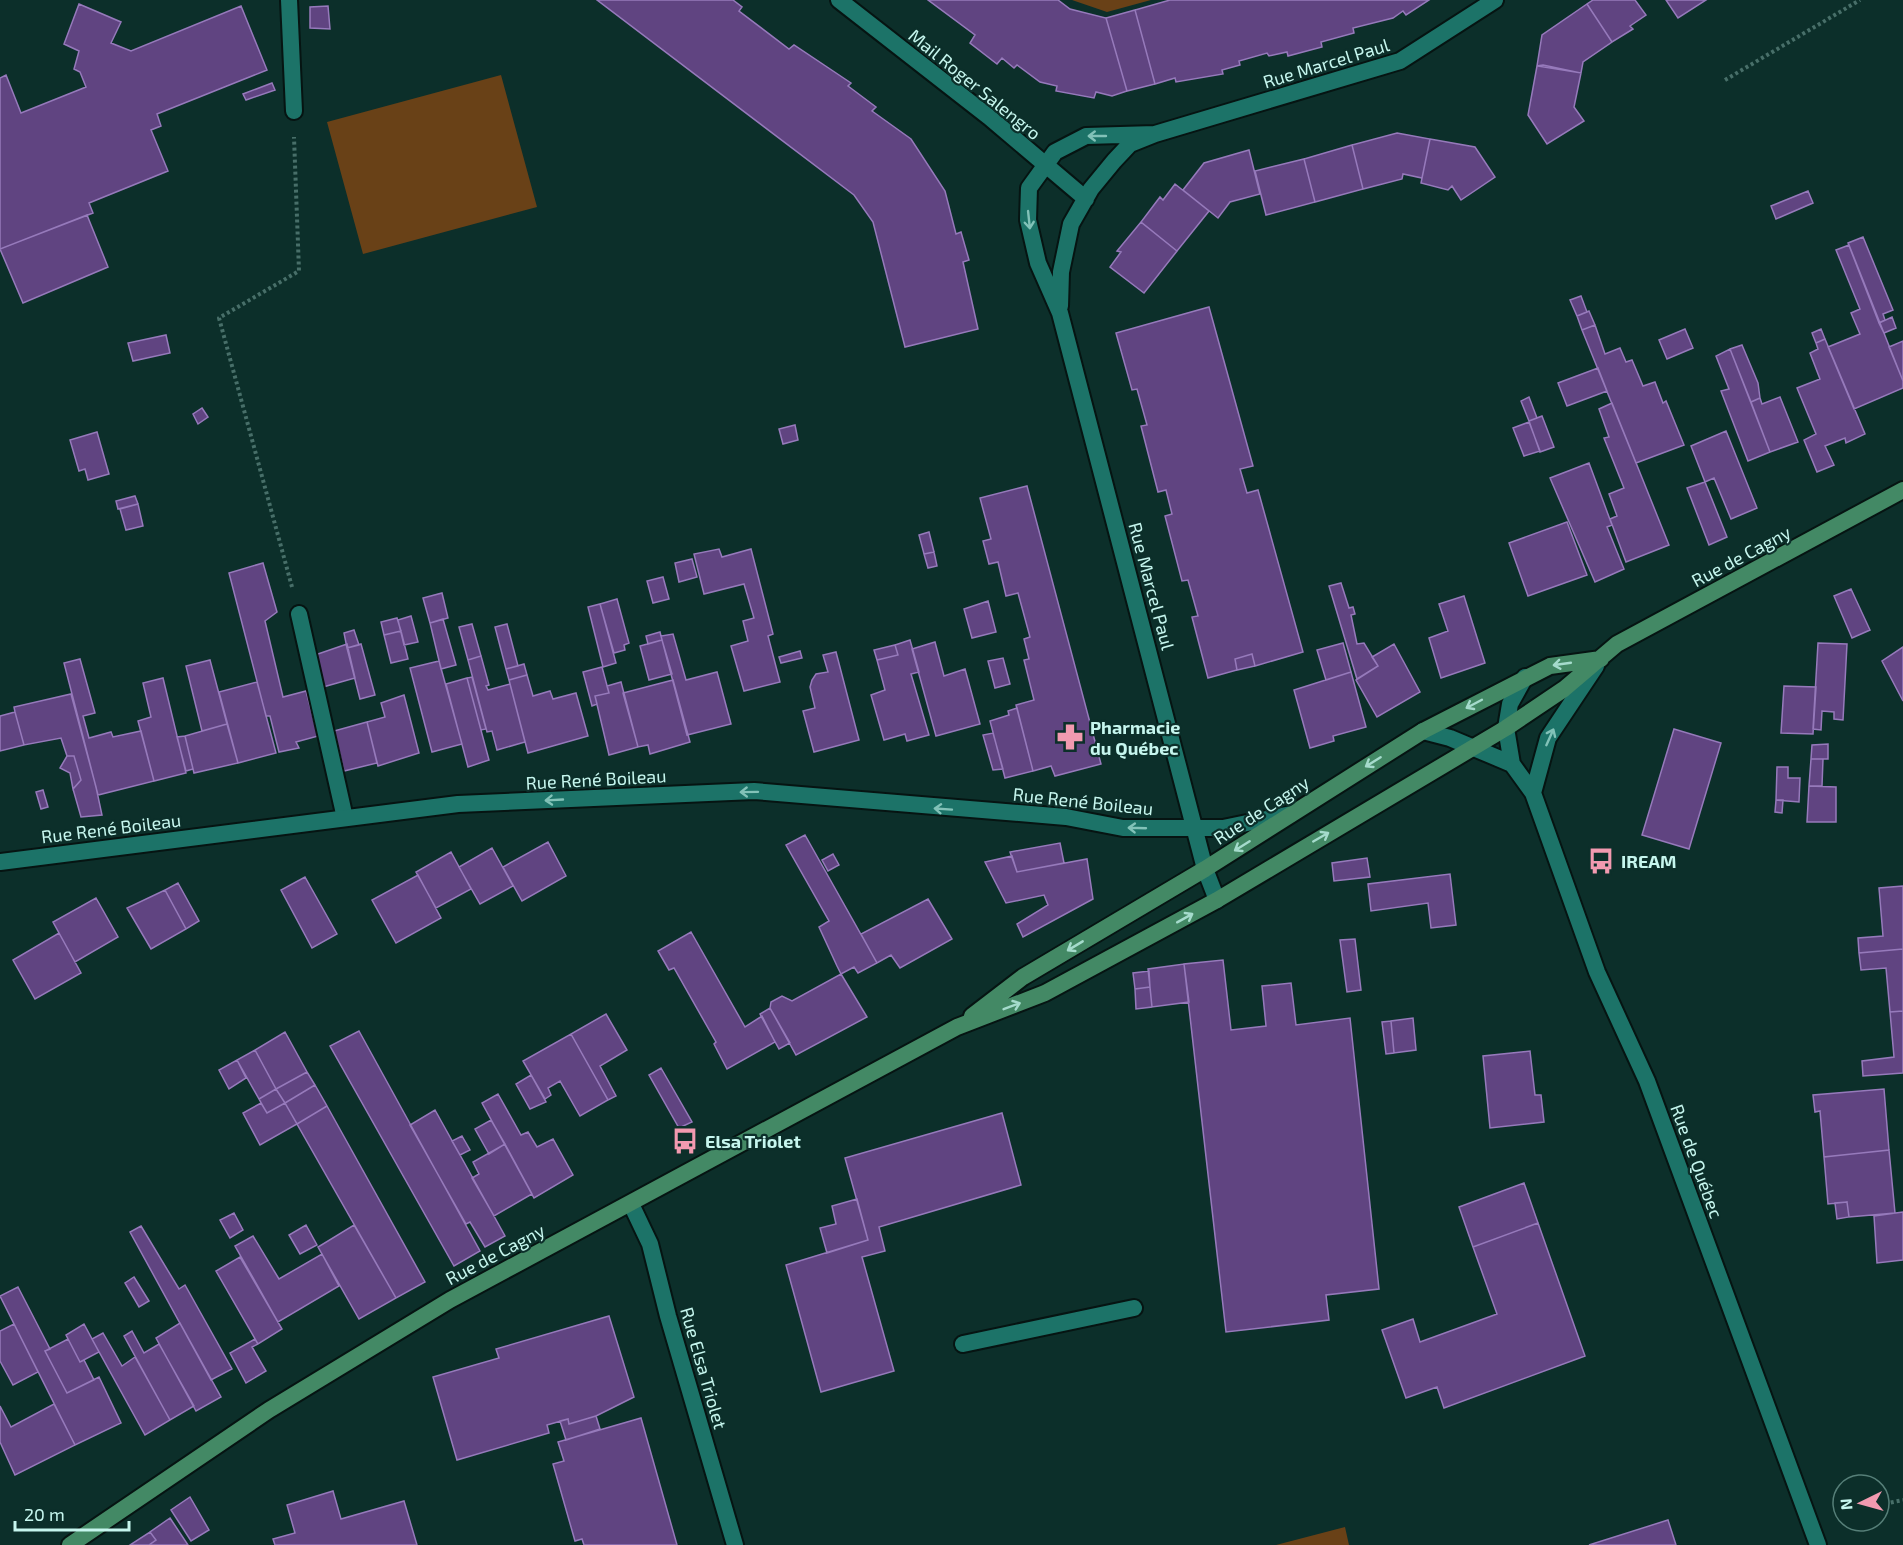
<svg xmlns="http://www.w3.org/2000/svg" width="1903" height="1545" viewBox="0 0 1903 1545" font-family="'Exo 2',sans-serif">
<style>
.green{fill:#694117}
.building{fill:#604481;stroke:#967abb;stroke-width:1.5}
.lines{fill:none;stroke-linecap:round;stroke-linejoin:round}
.service-casing{stroke:#061412;stroke-width:20}
.minor-casing{stroke:#061412;stroke-width:20}
.tertiary-casing{stroke:#061412;stroke-width:20}
.secondary-casing{stroke:#061412;stroke-width:20}
.path{stroke:#486f69;stroke-width:4;stroke-dasharray:3 3;stroke-linecap:butt}
.service{stroke:#1c7368;stroke-width:16}
.minor{stroke:#1c7368;stroke-width:16}
.tertiary{stroke:#1c7368;stroke-width:16}
.secondary{stroke:#438965;stroke-width:16}
.oneway{stroke:#82c2b8}
.oneway2{stroke:#a5dbcc}
.labels{text-anchor:middle;dominant-baseline:central;stroke-width:4.5;stroke-linejoin:round;paint-order:stroke}
.street-label{font-size:18px;fill:#c6f6ee;stroke:#0c2f2a}
.poi-label{font-size:18px;font-weight:bold;fill:#c6f6ee;stroke:#0c2f2a;text-anchor:start}
</style>
<rect width="100%" height="100%" fill="#0c2f2a"/>
<!-- green -->
<path class="green" d="M1072 0H1151L1107 12Z
M501 75 537 207 363 254 327 122Z
M1345 1527 1349 1545H1276Z"/>
<!-- building -->
<path class="building" d="M597 0H733L742 7 739 11 789 49 794 45 851 83 848 86 876 107 872 111 911 139 945 191 956 234 961 232 969 260 963 262 978 329 905 347 873 222 854 195Z
M928 0H1058L1070 9 1106 18 1127 91 1112 96 1096 92 1094 98 1056 91 1057 86 1040 82 1017 65 1014 68 1002 58 997 64 970 43 975 35Z
M1170 0H1429L1406 15 1403 11 1393 18 1353 28 1354 33 1321 42 1322 47 1288 56 1287 52 1269 56 1267 53 1239 61 1240 65 1222 70 1223 74 1176 82 1175 78 1155 84 1135 10Z
M1593 0H1635L1646 15 1630 26 1633 29 1612 42 1587 4Z
M1666 0H1706L1678 18Z
M79 4 121 22 111 43 131 51 241 6 267 70 157 114 161 126 151 130 168 171 89 203 93 213 0 249V78L6 75 21 113 86 87 80 72 74 69 79 51 64 44Z
M1587 4 1612 42 1583 62 1581 73 1537 66 1542 35Z
M328 6 330 29 310 28V7Z
M1135 10 1155 84 1127 91 1106 18Z
M1543 65 1581 73 1574 107 1584 121 1547 144 1528 115 1537 66Z
M272 83 275 90 246 100 243 94Z
M1397 133 1430 139 1422 178 1403 174 1402 179 1363 189 1352 145Z
M1430 139 1475 147 1495 177 1461 200 1452 186 1448 190 1421 183Z
M1352 145 1363 189 1315 202 1304 159Z
M1249 150 1260 194 1230 202 1218 218 1183 190 1204 163Z
M1304 159 1315 202 1266 215 1255 171Z
M1175 184 1209 211 1177 251 1141 222 1160 197 1163 200Z
M1808 191 1813 203 1776 219 1771 206Z
M87 215 108 267 23 303 0 249Z
M1141 222 1177 251 1144 293 1110 267 1121 252 1117 251Z
M1863 237 1893 310 1883 314 1885 320 1879 323 1848 243Z
M1849 245 1903 381V388L1854 409 1828 347 1860 334 1851 313 1860 309 1836 250Z
M1581 296 1587 312 1577 316 1570 300Z
M1209 307 1253 466 1240 469 1247 493 1258 490 1303 652 1255 666 1252 654 1235 659 1237 670 1208 678 1192 617 1198 616 1188 580 1182 581 1165 516 1172 514 1166 490 1158 492 1141 426 1147 425 1137 389 1132 390 1116 333Z
M1589 311 1595 325 1582 330 1577 316Z
M1892 317 1896 328 1884 333 1879 323Z
M1595 325 1605 354 1620 348 1626 362 1632 360 1643 386 1655 382 1663 403 1666 401 1684 445 1636 463 1582 330Z
M1685 329 1693 348 1667 359 1659 340Z
M1821 329 1825 339 1816 343 1812 333Z
M166 335 170 353 133 361 128 343Z
M1825 339 1865 434 1846 443 1845 438 1825 446 1834 465 1817 472 1804 440 1816 434 1797 388 1820 379 1810 353 1818 349 1816 343Z
M1903 341V381L1889 347Z
M1742 345 1758 383 1760 398 1751 402 1730 349Z
M1730 349 1770 452 1748 461 1721 391 1729 389 1716 356Z
M1598 368 1607 391 1567 406 1558 383Z
M1529 397 1537 418 1529 421 1521 401Z
M1780 397 1798 442 1770 452 1751 402 1760 398 1762 404Z
M1612 403 1669 545 1626 562 1610 519 1617 516 1609 494 1624 488 1604 438 1609 437 1599 409Z
M202 408 208 417 198 424 193 414Z
M1542 416 1554 447 1540 452 1529 421Z
M1529 422 1540 451 1524 456 1513 428Z
M795 425 798 440 783 444 779 429Z
M1726 431 1757 508 1731 519 1714 478 1705 482 1691 446Z
M97 432 109 474 88 480 85 469 79 471 70 440Z
M1589 463 1612 525 1607 527 1624 569 1595 582 1550 478Z
M1705 482 1727 537 1709 545 1687 488Z
M1027 486 1101 764 1055 776 1051 766 1033 771 1016 705 1034 700 1024 660 1029 659 1024 639 1030 637 1018 593 1006 596 998 562 989 564 983 541 991 539 980 498Z
M135 496 138 504 118 509 116 501Z
M138 504 143 526 126 530 120 509Z
M1567 522 1587 575 1528 596 1509 543Z
M929 532 934 552 924 554 919 535Z
M719 549 722 557 751 549 773 634 768 636 780 682 744 691 731 646 748 641 743 621 754 618 744 584 704 594 694 554Z
M934 552 937 566 928 568 924 554Z
M692 559 697 577 679 582 675 563Z
M263 563 277 612 265 621 283 697 306 691 318 736 296 742 299 748 279 752 270 716H266L229 573Z
M663 577 669 599 653 603 647 581Z
M1341 583 1349 608 1353 607 1355 614 1351 615 1357 644 1364 643 1378 666 1357 679 1329 586Z
M1851 589 1870 630 1852 638 1834 596Z
M442 593 448 618 430 623 423 598Z
M1464 596 1485 663 1441 678 1429 638 1448 631 1439 604Z
M617 599 629 643 624 645 625 650 614 653 600 604Z
M988 601 996 632 972 638 964 609Z
M600 604 616 663 603 667 588 607Z
M411 616 418 642 404 645 398 620Z
M397 618 401 631 384 635 381 622Z
M443 619 456 665 441 669 430 623Z
M472 624 481 656 468 660 459 627Z
M507 624 518 666 506 669 495 627Z
M354 630 359 645 347 648 344 633Z
M401 631 408 659 391 663 384 635Z
M660 632 662 640 648 644 646 636Z
M673 634 686 680 717 672 731 724 687 735 661 636Z
M662 640 672 674 649 680 640 646Z
M910 640 919 672 911 674 929 735 907 741 905 734 884 740 871 695 885 690 877 660 898 655 895 645Z
M935 642 944 676 965 669 980 724 936 736 912 649Z
M1343 643 1351 672 1326 680 1317 650Z
M1818 643 1847 644 1843 720 1834 719V712L1822 711 1821 730 1813 729Z
M347 644 355 678 323 687 315 655Z
M361 644 375 695 360 699 347 648Z
M1394 644 1420 692 1377 717 1356 680 1378 666 1372 657Z
M895 645 898 655 877 660 874 650Z
M1903 647V701L1882 661Z
M800 651 802 658 781 663 779 657Z
M836 652 859 740 814 752 803 711 815 708 810 687 812 680 816 674 828 672 823 655Z
M1252 654 1255 666 1237 670 1235 659Z
M481 656 489 685 486 686 488 690 510 684 525 742 497 750 492 731 487 732 468 660Z
M1003 658 1010 684 995 688 988 661Z
M80 659 95 713 83 716 89 738 111 732 113 737 141 731 154 781 98 795 64 663Z
M210 660 227 724 202 731 186 666Z
M439 661 462 744 432 752 410 668Z
M524 664 527 675 509 680 506 669Z
M602 667 609 693 595 696 597 704 592 706 583 672Z
M1351 672 1366 727 1333 736 1334 741 1310 748 1294 690Z
M527 675 533 696 550 691 553 699 576 693 588 736 528 753 509 680Z
M472 677 486 729 481 730 467 678Z
M163 678 186 773 154 781 138 721 151 717 143 683Z
M467 678 489 760 468 767 446 684Z
M673 680 690 742 650 754 648 745 638 747 623 693Z
M257 682 276 753 238 763 219 692Z
M621 682 638 747 609 755 595 696 609 693 607 686Z
M1784 686 1816 687 1813 734 1781 733Z
M71 694 96 787 102 815 81 817 73 789 81 780 74 756H67L61 738 24 745 15 712 14 707Z
M404 695 419 753 378 766 367 722 385 717 381 703Z
M1017 708 1033 771 1005 778 990 721 1009 715 1008 711Z
M15 712 24 745 0 751V716Z
M367 722 377 763 344 771 334 731Z
M227 724 238 763 194 773 185 736Z
M1674 729 1721 743 1689 849 1642 835Z
M993 733 1003 769 993 770 983 735Z
M185 736 193 769 186 771 177 737Z
M1828 744V759H1811L1812 745Z
M67 756H74L81 780 73 789 70 773 60 768Z
M1811 759H1823L1822 786H1809Z
M1777 767H1788V778H1800L1799 802 1776 800Z
M1809 786 1836 787V822H1807Z
M43 790 48 807 41 809 36 792Z
M1776 800H1783L1782 813 1775 812Z
M805 835 877 963 858 973 854 967 841 974 837 966 819 927 829 921 786 845Z
M548 842 566 876 522 901 503 867Z
M1060 843 1064 863 1017 872 1010 852Z
M492 848 513 886 480 904 459 867Z
M451 852 471 889 436 908 416 872Z
M833 854 839 865 828 871 822 860Z
M1012 856 1017 872 1087 859 1093 899 1023 937 1017 924 1048 905 1044 895 1006 903 985 862Z
M1367 858 1370 877 1334 881 1332 863Z
M1450 874 1456 925 1431 928 1428 903 1371 911 1368 884Z
M418 875 441 918 396 943 372 900Z
M305 877 337 934 312 948 281 890Z
M178 883 199 921 186 929 165 890Z
M1903 886V949L1859 953 1858 938 1883 936 1879 888Z
M165 890 186 929 151 949 127 908Z
M96 898 118 937 75 962 53 922Z
M928 899 952 939 900 968 891 955 877 963 861 934Z
M691 932 745 1027 762 1016 775 1042 727 1069 714 1044 716 1042 674 968 669 970 658 951Z
M59 933 81 973 35 999 13 960Z
M1355 939 1361 990 1347 992 1340 940Z
M1903 949V1011L1890 1012 1886 968 1861 970 1859 953Z
M1223 960 1231 1030 1266 1026 1262 986 1291 983 1296 1025 1350 1018 1379 1289 1326 1295 1329 1320 1226 1332 1184 964Z
M1184 964 1189 1002 1152 1007 1148 969Z
M1149 971 1150 987 1135 989 1133 973Z
M841 974 867 1017 796 1055 770 1008 771 1002 782 996 792 1001Z
M1150 987 1152 1007 1136 1009 1135 989Z
M770 1008 790 1043 779 1049 760 1014Z
M1903 1011V1073L1863 1076 1862 1061 1894 1057 1890 1012Z
M606 1014 627 1050 600 1066 616 1096 608 1100 571 1034Z
M1413 1018 1416 1050 1394 1053 1391 1021Z
M1391 1021 1394 1053 1386 1054 1382 1022Z
M359 1031 480 1251 454 1266 330 1046Z
M285 1032 307 1072 276 1089 255 1050Z
M571 1034 608 1100 580 1116 560 1081 548 1088 551 1095 545 1099 523 1061Z
M255 1050 276 1089 259 1099 237 1060Z
M1530 1051 1535 1095H1541L1544 1122 1490 1128 1483 1056Z
M237 1060 246 1078 229 1089 219 1070Z
M661 1068 692 1122 679 1128 649 1075Z
M307 1072 315 1085 285 1103 276 1089Z
M531 1075 546 1102 530 1109 516 1084Z
M315 1085 327 1106 297 1124 285 1103Z
M276 1089 285 1103 267 1113 259 1099Z
M1884 1089 1889 1150 1824 1157 1820 1111 1815 1112 1813 1095Z
M498 1094 521 1135 528 1132 537 1147 553 1139 573 1175 534 1198 482 1103Z
M261 1103 267 1113 285 1103 297 1124 260 1145 243 1113Z
M327 1106 425 1282 396 1298 297 1124Z
M435 1110 505 1236 485 1247 470 1222 466 1224 410 1125Z
M1002 1113 1021 1185 879 1227 885 1251 862 1257 894 1371 821 1392 786 1265 868 1240 845 1158Z
M491 1120 505 1144 489 1154 475 1129Z
M462 1136 470 1150 460 1155 452 1141Z
M505 1144 532 1194 494 1216 472 1178 479 1174 473 1162Z
M1889 1150 1895 1213 1849 1217 1847 1202 1828 1204 1824 1157Z
M1524 1183 1538 1223 1473 1247 1459 1207Z
M857 1199 868 1240 827 1253 820 1228 836 1224 832 1206Z
M1847 1202 1849 1217 1837 1219 1835 1203Z
M1903 1212V1260L1877 1263 1874 1216Z
M234 1213 243 1230 230 1238 220 1220Z
M1538 1223 1585 1356 1444 1408 1437 1387 1406 1398 1382 1330 1413 1319 1420 1342 1497 1314 1473 1247Z
M306 1225 317 1245 300 1254 289 1235Z
M354 1225 396 1298 359 1319 318 1247Z
M141 1226 179 1289 185 1285 232 1369 211 1380 130 1232Z
M253 1236 279 1279 322 1254 339 1286 278 1322 235 1246Z
M240 1257 282 1329 258 1344 216 1271Z
M134 1277 149 1301 139 1307 125 1283Z
M18 1287 50 1349 45 1351 67 1393 99 1377 121 1423 75 1445 0 1296Z
M609 1316 634 1397 596 1416 569 1424 568 1419 547 1425 549 1433 457 1460 433 1377 499 1358 496 1349Z
M180 1323 221 1397 196 1411 156 1338Z
M14 1324 38 1372 13 1385 0 1361V1331Z
M84 1324 99 1352 80 1362 66 1335Z
M132 1331 144 1353 159 1344 194 1406 170 1420 124 1336Z
M103 1333 122 1366 135 1357 170 1420 145 1435 92 1339Z
M68 1339 80 1362 84 1360 94 1380 67 1393 45 1351Z
M255 1339 258 1344 252 1347 266 1371 246 1383 230 1353Z
M54 1404 75 1445 15 1475 0 1442V1406L11 1427Z
M596 1416 600 1429 566 1440 560 1421 568 1419 569 1424Z
M641 1418 677 1545H584L582 1539 575 1541 553 1464 564 1461 558 1442Z
M333 1491 341 1519 404 1501 417 1545H275L273 1539 295 1533 287 1505Z
M190 1497 209 1530 191 1541 171 1510Z
M170 1518 188 1545H149L156 1540 150 1532Z
M1668 1520 1676 1545H1589Z
M150 1532 156 1540 149 1545H130Z"/>
<g class="lines">
<!-- service casing -->
<g class="service-casing">
<path id="service" d="M289 0 294 111
M299 614 345 818
M963 1344 1134 1308"/>
</g>
<!-- minor casing -->
<g class="minor-casing">
<path id="minor" d="M839 0 989 117 1086 199
M1155 134 1086 136 1055 152 1029 188 1028 220 1038 263 1060 313 1205 869 1217 900
M1060 306 1061 272 1071 224 1091 189 1114 161 1130 144 1155 134 1400 61 1495 0
M0 862 458 804 754 791 1066 817 1123 828H1223L1291 814
M631 1204 650 1244 668 1316 735 1545"/>
</g>
<!-- tertiary casing -->
<g class="tertiary-casing">
<path id="tertiary" d="M1525 677 1510 704 1506 728 1512 764 1533 793 1597 972 1647 1081 1818 1545
M1423 731 1450 738 1512 764
M1533 793 1548 738 1596 666"/>
</g>
<!-- secondary casing -->
<g class="secondary-casing">
<path id="secondary" d="M972 1016 1023 977 1205 869 1423 731 1550 666 1601 659
M70 1545 269 1410 450 1300 957 1027 1045 993 1217 900 1506 728 1564 689 1617 644 1903 490"/>
</g>
<!-- path -->
<path class="path" d="M1725 80 1860 0
M292 587 219 318 299 271 294 137
M1879 1505 1903 1500"/>
<!-- service -->
<use href="#service" class="service"/>
<!-- minor -->
<use href="#minor" class="minor"/>
<!-- tertiary -->
<use href="#tertiary" class="tertiary"/>
<!-- secondary -->
<use href="#secondary" class="secondary"/>
</g>
<!-- one-way arrows -->
<defs><path id="oneway-shaft" d="M-6 0H5M1.5-3L5.5 0L1.5 3" fill="none" stroke-width="1.6" stroke-linecap="round" stroke-linejoin="round" transform="scale(1.5)"/></defs>
<g class="oneway">
<use href="#oneway-shaft" transform="translate(1097 136) rotate(-180)"/>
<use href="#oneway-shaft" transform="translate(1029 220) rotate(84)"/>
<use href="#oneway-shaft" transform="translate(1550 737) rotate(-66)"/>
<use href="#oneway-shaft" transform="translate(749 792) rotate(179)"/>
<use href="#oneway-shaft" transform="translate(554 800) rotate(177)"/>
<use href="#oneway-shaft" transform="translate(943 809) rotate(-176)"/>
<use href="#oneway-shaft" transform="translate(1137 828) rotate(-178)"/>
</g>
<g class="oneway2">
<use href="#oneway-shaft" transform="translate(1562 664) rotate(172)"/>
<use href="#oneway-shaft" transform="translate(1474 704) rotate(152)"/>
<use href="#oneway-shaft" transform="translate(1373 762) rotate(148)"/>
<use href="#oneway-shaft" transform="translate(1321 837) rotate(-30)"/>
<use href="#oneway-shaft" transform="translate(1242 846) rotate(148)"/>
<use href="#oneway-shaft" transform="translate(1185 918) rotate(-29)"/>
<use href="#oneway-shaft" transform="translate(1075 946) rotate(149)"/>
<use href="#oneway-shaft" transform="translate(1012 1006) rotate(-21)"/>
</g>
<!-- icons -->
<defs>
<g id="pharmacy-bare" transform="scale(2.07)"><path d="M-2-6h4v4h4v4h-4v4h-4v-4h-4v-4h4Z" fill="#f29ab0" stroke="#0c2f2a" stroke-width="2.5" paint-order="stroke"/></g>
<g id="bus-bare" transform="scale(2.07)"><path d="M-5-6H5V4H4V6H2V4H-2V6H-4V4H-5ZM-3.5-4V0h7V-4ZM-3.5 1.2v1.5H-2V1.2ZM2 1.2v1.5H3.5V1.2Z" fill="#f29ab0" stroke="#0c2f2a" stroke-width="2.5" paint-order="stroke"/></g>
</defs>
<g fill-rule="evenodd">
<use href="#pharmacy-bare" x="1070" y="737"/>
<use href="#bus-bare" x="1601" y="861"/>
<use href="#bus-bare" x="685" y="1141"/>
</g>
<g class="labels">
<!-- street labels -->
<g class="street-label">
<text transform="translate(1326 63) rotate(-17)">Rue Marcel Paul</text>
<text transform="translate(975 84) rotate(39)">Mail Roger Salengro</text>
<text transform="translate(1741 556) rotate(-28)">Rue de Cagny</text>
<text transform="translate(1152 586) rotate(75)">Rue Marcel Paul</text>
<text transform="translate(596 779) rotate(-3)">Rue René Boileau</text>
<text transform="translate(1083 801) rotate(6)">Rue René Boileau</text>
<text transform="translate(1261 810) rotate(-33)">Rue de Cagny</text>
<text transform="translate(111 828) rotate(-7)">Rue René Boileau</text>
<text transform="translate(1697 1161) rotate(70)">Rue de Québec</text>
<text transform="translate(495 1254) rotate(-28)">Rue de Cagny</text>
<text transform="translate(704 1368) rotate(74)">Rue Elsa Triolet</text>
</g>
<!-- poi labels -->
<g class="poi-label">
<text x="1090" y="727">Pharmacie<tspan x="1090" dy="21">du Québec</tspan></text>
<text x="1621" y="861">IREAM</text>
<text x="705" y="1141">Elsa Triolet</text>
</g>
</g>
<!-- north arrow -->
<g transform="translate(1861 1503) rotate(265)"><circle r="28" fill="#0c2f2a" stroke="#567f78" stroke-width="1.5"/>
<path d="M0-4.5L10 22L0 15L-10 22Z" fill="#f29ab0"/>
<text y="-9" font-size="16" font-weight="bold" text-anchor="middle" fill="#c6f6ee">N</text>
</g>
<!-- scale -->
<path d="M15 1521v9h114v-9" fill="none" stroke="#c6f6ee" stroke-width="3"/>
<text x="24" y="1521" font-size="18" fill="#c6f6ee" stroke="#0c2f2a" stroke-width="4.5" paint-order="stroke">20 m</text>
</svg>
